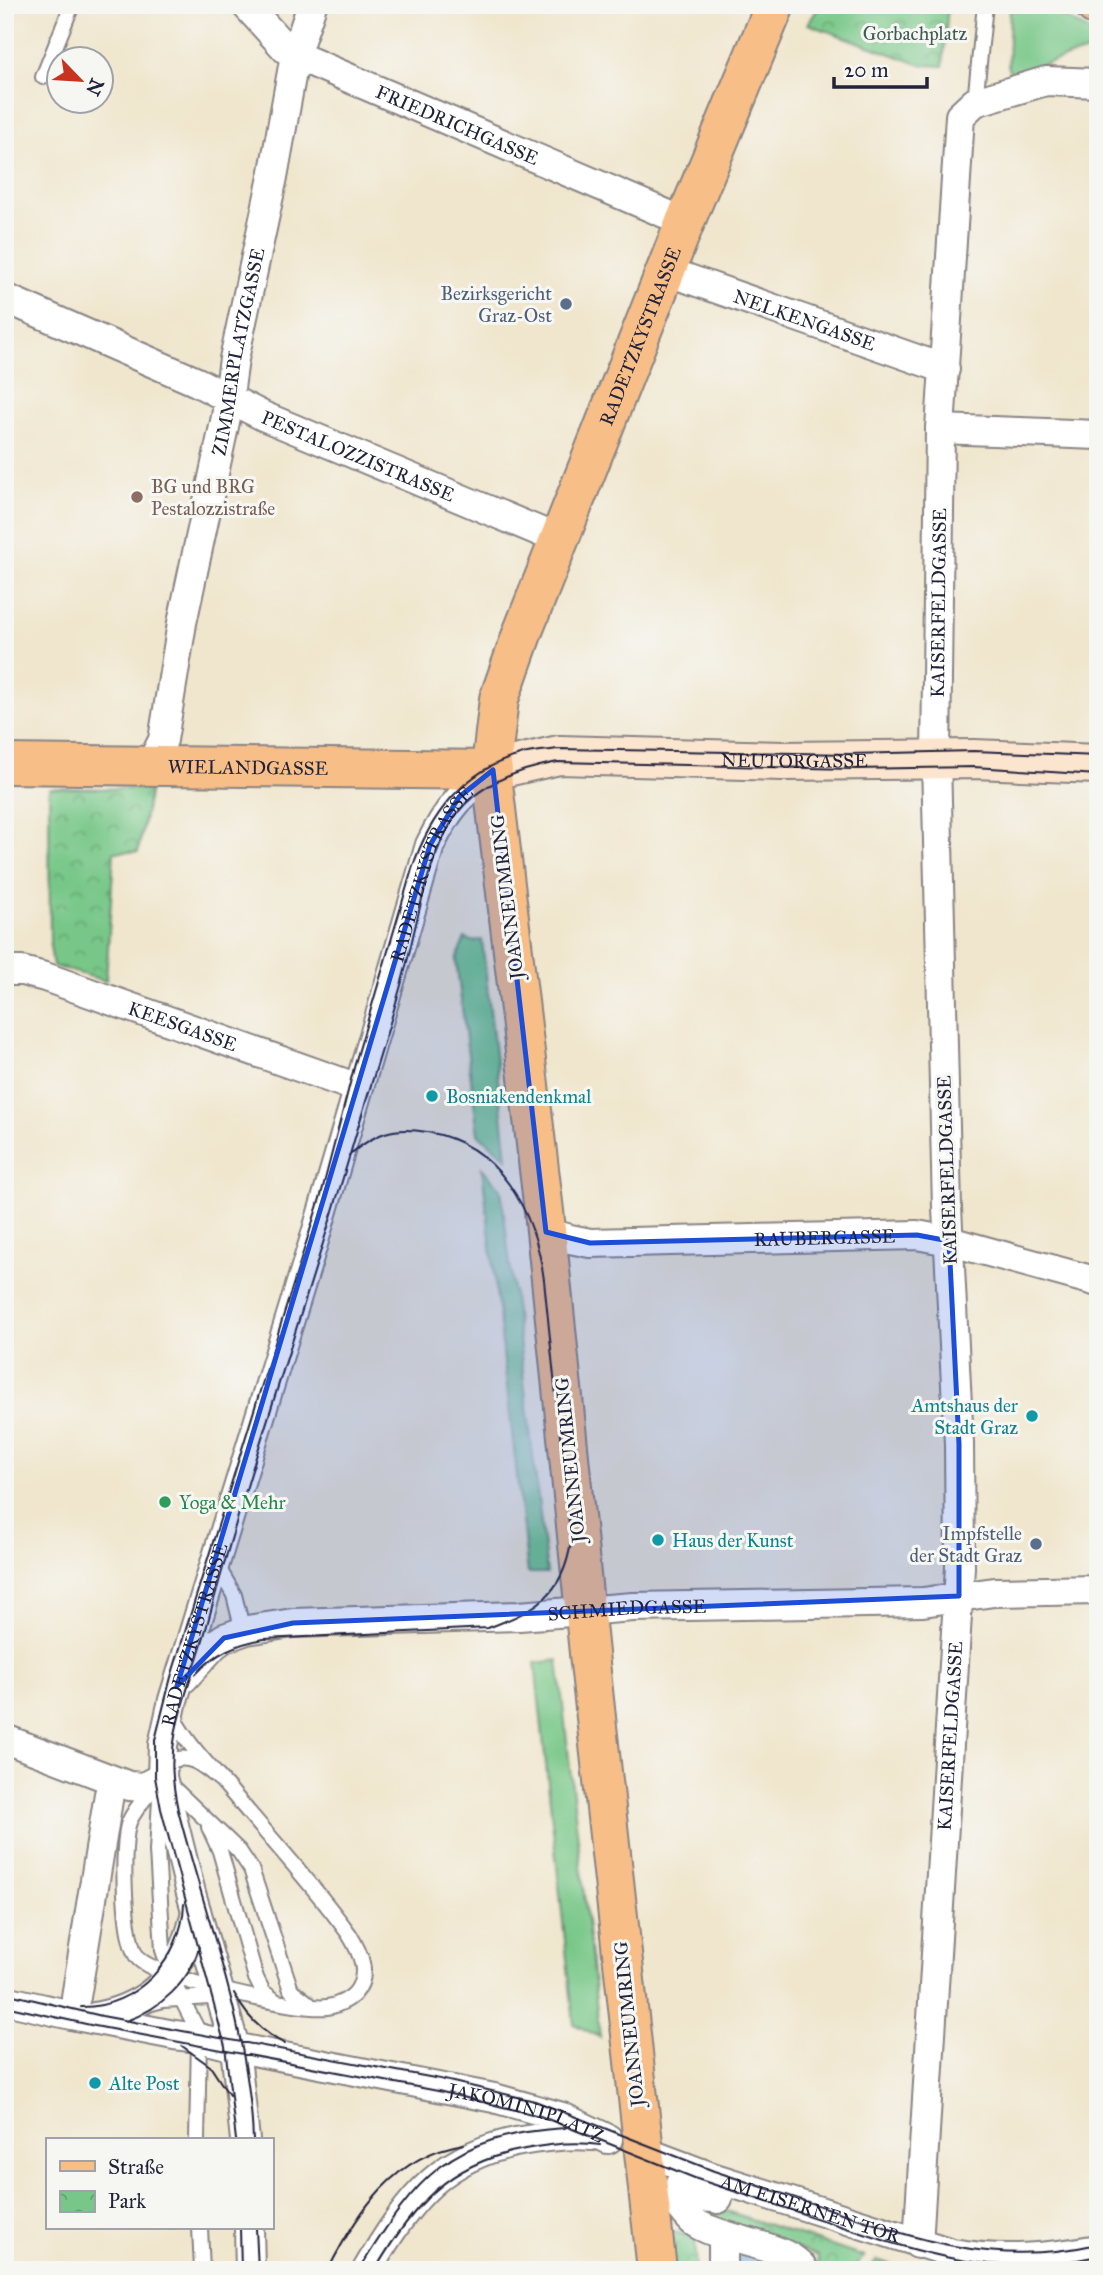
<svg xmlns="http://www.w3.org/2000/svg" width="1103" height="2275" viewBox="0 0 1103 2275" font-family="'IM FELL Great Primer',serif">
<style>
.grass{fill:#78c788;stroke:#4d7462;stroke-width:2}
.park{fill:url(#park-crowns);stroke:#4d7462;stroke-width:2}
.water{fill:url(#water-ripples);stroke:#506892;stroke-width:2}
.lines{fill:none;stroke-linecap:round;stroke-linejoin:round}
.lane-casing{stroke:#898484;stroke-width:18}
.street-casing{stroke:#898484;stroke-width:32}
.secondary-casing{stroke:#898484;stroke-width:42}
.primary-casing{stroke:#898484;stroke-width:42}
.lane{stroke:#fff;stroke-width:14}
.street{stroke:#fff;stroke-width:28}
.secondary{stroke:#fce5cf;stroke-width:38}
.primary{stroke:#f7be88;stroke-width:38}
.tram{stroke:#22223b;stroke-width:2}
.marked{fill:#1d4ed8;fill-opacity:0.2;stroke:#1d4ed8;stroke-width:5;stroke-linejoin:round}
.service-dot{fill:#5c6f8a;stroke:#f6f6f2;stroke-width:2.5}
.education-dot{fill:#8d6e63;stroke:#f6f6f2;stroke-width:2.5}
.culture-dot{fill:#0f9aa8;stroke:#f6f6f2;stroke-width:2.5}
.leisure-dot{fill:#2e9e5b;stroke:#f6f6f2;stroke-width:2.5}
.labels{text-anchor:middle;dominant-baseline:central;stroke-width:6;stroke-linejoin:round;paint-order:stroke}
.park-label{font-size:19px;fill:#405c56;stroke:#f6f6f2}
.street-label{font-size:19px;fill:#22223b;stroke:#f6f6f2}
.service-label{font-size:19px;fill:#4e5e75;stroke:#f6f6f2;text-anchor:end}
.education-label{font-size:19px;fill:#785e54;stroke:#f6f6f2;text-anchor:start}
.culture-label{font-size:19px;fill:#0d838f;stroke:#f6f6f2;text-anchor:start}
.leisure-label{font-size:19px;fill:#27864d;stroke:#f6f6f2;text-anchor:start}
</style>
<defs>
<pattern id="park-crowns" width="20" height="18" patternUnits="userSpaceOnUse" patternTransform="scale(1.75)"><rect width="20" height="18" fill="#78c788"/><path d="M2 6a3 3 0 1 1 6 0M12 15a3 3 0 1 1 6 0" fill="none" stroke="#62a170"/></pattern>
<pattern id="water-ripples" width="26" height="14" patternUnits="userSpaceOnUse" patternTransform="scale(1.75)"><rect width="26" height="14" fill="#7eaee9"/><path d="M2 4q2-2 4 0t4 0M15 11q2-2 4 0t4 0" fill="none" stroke="#678dbe"/></pattern>
</defs>
<rect width="100%" height="100%" fill="#f6f6f2"/>
<filter id="ink" filterUnits="userSpaceOnUse"><feTurbulence type="fractalNoise" baseFrequency=".0143" numOctaves="2"/><feDisplacementMap in="SourceGraphic" scale="14" xChannelSelector="R" yChannelSelector="G"/><feConvolveMatrix kernelMatrix="1 2 1 2 8 2 1 2 1" color-interpolation-filters="sRGB"/></filter>
<filter id="wash" filterUnits="userSpaceOnUse"><feTurbulence type="fractalNoise" baseFrequency=".00686" numOctaves="4" result="noise"/><feDisplacementMap in="SourceGraphic" scale="28" xChannelSelector="R" yChannelSelector="G"/><feGaussianBlur stdDeviation="1.57" result="paint"/><feColorMatrix in="noise" values="0 0 0 0 0 0 0 0 0 0 0 0 0 0 0 0 0 1.4 0 .05"/><feComposite in="paint" operator="in"/></filter>
<g filter="url(#wash)">
<rect width="100%" height="100%" fill="#f0e6cd"/>
<!-- grass -->
<path class="grass" d="M1010 5H1041L1098 35V48L1014 73 1008 69Z
M465 938 471 941 482 940 507 1158 478 1134 456 960Z
M482 1168 501 1189 547 1573H528Z
M558 1660 600 2037 574 2024 535 1663Z"/>
<!-- park -->
<path class="park" d="M820 5H948L943 66 921 65 808 24Z
M49 788 150 789 138 852H114L106 981 53 966 50 946Z
M715 2207 864 2257 852 2269 817 2270 818 2256 717 2221Z
M670 2231 695 2237 697 2270H675Z
M877 2260 907 2270H867Z"/>
<!-- water -->
<path class="water" d="M744 2254 787 2270H734V2257Z"/>
</g>
<g filter="url(#ink)">
<g class="lines">
<!-- lane casing -->
<g class="lane-casing">
<path id="lane" d="M43 77 72 5
M975 102 985 5
M216 1564 234 1595 243 1631
M173 1717C187 1744 209 1766 229 1789 269 1837 313 1884 349 1934 360 1952 371 1974 355 1993 349 2000 336 2006 327 2007 298 2011 157 1979 138 1958 123 1942 121 1843 129 1822 136 1806 150 1793 160 1779 164 1773 167 1767 171 1761 191 1752 206 1768 221 1780
M168 1783 239 1851 251 1869 291 1990 308 2003
M160 1799 157 1851 163 1950 176 1988 196 2027 199 2038 197 2140
M209 1827 220 1851 256 1978 263 1992 273 1999
M148 2004 163 2000 225 1996
M200 2228 202 2270"/>
</g>
<!-- street casing -->
<g class="street-casing">
<g id="street">
<path id="s1" d="M246 5 286 49 295 55 685 222"/>
<path id="s2" d="M666 271 945 369"/>
<path id="s3" d="M5 298 197 382 263 416 560 540"/>
<path d="M940 429 1098 435"/>
<path id="s4" d="M149 768 163 740 182 623 226 417 234 359 273 177 295 55 312 5"/>
<path id="s5" d="M5 971H22L45 977 358 1088"/>
<path id="s6" d="M546 1232 570 1239 590 1243 917 1235 949 1241 1098 1282"/>
<path id="s7" d="M184 1678 214 1645 224 1638 247 1630 293 1623 519 1616 633 1607 923 1602 994 1592 1098 1590"/>
<path d="M5 1739 129 1786 144 1787 162 1777"/>
<path d="M76 1997 109 1794"/>
<path id="s8" d="M5 2000 71 2015 174 2035 199 2038 243 2049 494 2098 562 2117 608 2139"/>
<path d="M95 2017C155 2006 184 1971 196 1911"/>
<path id="s9" d="M245 2140 235 2047 191 1893 162 1777 163 1745 173 1700 313 1244 430 845C448 808 460 795 493 770"/>
<path id="s10" d="M643 2151 712 2177 952 2253C1002 2262 1048 2258 1098 2249"/>
<path d="M680 2183V2206C684 2211 689 2218 694 2222 721 2241 788 2244 804 2270"/>
<path d="M665 2196C683 2201 700 2195 718 2199"/>
<path d="M249 2228 250 2270"/>
<path id="s11" d="M918 2244 960 1567 959 1444 947 1208 936 760 940 429 960 116 975 102 1046 81 1098 83"/>
<path d="M367 2270C410 2197 444 2151 533 2139 553 2136 572 2134 592 2136"/>
<path d="M723 2270V2235"/>
</g>
</g>
<!-- secondary casing -->
<g class="secondary-casing">
<g id="secondary">
<path id="s12" d="M493 770 559 755 783 761 974 759 1098 764"/>
</g>
</g>
<!-- primary casing -->
<g class="primary-casing">
<g id="primary">
<path d="M1095 5 1098 6"/>
<path id="s13" d="M5 764 493 770"/>
<path id="s14" d="M657 2270 590 1663 544 1211 491 767 499 699 523 631 685 222 775 5"/>
</g>
</g>
<!-- lane -->
<use href="#lane" class="lane"/>
<!-- street -->
<use href="#street" class="street"/>
<!-- secondary -->
<use href="#secondary" class="secondary"/>
<!-- primary -->
<use href="#primary" class="primary"/>
<!-- tram -->
<path class="tram" d="M196 1674C215 1653 236 1644 264 1639L488 1628C535 1610 563 1596 571 1542L544 1280C535 1212 500 1144 427 1132 392 1126 376 1133 349 1155
M5 1993 102 2016 440 2079 535 2101 714 2171 896 2231
M234 1993C245 2015 263 2033 285 2044
M5 2006 95 2026 438 2091 540 2116 697 2179 892 2243
M81 2007C137 2008 182 1958 184 1904
M126 2021C160 2009 190 1982 199 1947
M182 2046 210 2066 229 2095
M236 2140 225 2046 161 1809 155 1777V1740L171 1677 321 1195 356 1060 412 869C429 816 464 770 520 755 532 751 546 751 558 749L849 754 974 751 1098 756
M253 2140C249 2027 206 1919 178 1810 172 1782 170 1758 176 1730 183 1696 197 1663 206 1629 249 1468 304 1311 351 1151 368 1093 387 1036 403 978 417 926 425 863 454 818 477 783 520 769 558 762L852 769 974 767 1098 775
M240 2228 241 2270
M256 2228 258 2270
M888 2229C961 2252 1022 2261 1098 2244
M885 2241C964 2265 1016 2274 1098 2256
M328 2270C358 2211 394 2155 464 2144
M359 2270C416 2177 450 2135 565 2128
M375 2270C413 2205 448 2163 525 2149 550 2144 575 2141 600 2145"/>
</g>
</g>
<!-- marked area -->
<path class="marked" d="M493 770 546 1232 590 1243 917 1235 949 1241 959 1444V1596L293 1623 224 1638 177 1686 430 845 459 797Z"/>
<!-- markers -->
<g class="service-dot">
<circle cx="566" cy="304" r="7"/>
<circle cx="1036" cy="1544" r="7"/>
</g>
<circle class="education-dot" cx="137" cy="497" r="7"/>
<g class="culture-dot">
<circle cx="432" cy="1096" r="7"/>
<circle cx="1032" cy="1416" r="7"/>
<circle cx="658" cy="1540" r="7"/>
<circle cx="95" cy="2083" r="7"/>
</g>
<circle class="leisure-dot" cx="165" cy="1502" r="7"/>
<g class="labels">
<!-- park labels -->
<g class="park-label">
<text x="915" y="33">Gorbachplatz</text>
</g>
<!-- street labels -->
<g class="street-label">
<text stroke="none"><textPath href="#s1" startOffset="247">FRIEDRICHGASSE</textPath></text>
<text stroke="none"><textPath href="#s2" startOffset="147">NELKENGASSE</textPath></text>
<text stroke="none"><textPath href="#s14" startOffset="1970">RADETZKYSTRASSE</textPath></text>
<text stroke="none"><textPath href="#s4" startOffset="427">ZIMMERPLATZGASSE</textPath></text>
<text stroke="none"><textPath href="#s3" startOffset="387">PESTALOZZISTRASSE</textPath></text>
<text stroke="none"><textPath href="#s11" startOffset="1643">KAISERFELDGASSE</textPath></text>
<text stroke="none"><textPath href="#s12" startOffset="303">NEUTORGASSE</textPath></text>
<text stroke="none"><textPath href="#s13" startOffset="243">WIELANDGASSE</textPath></text>
<text stroke="none"><textPath href="#s9" startOffset="1318">RADETZKYSTRASSE</textPath></text>
<text transform="translate(507 897) rotate(-97)">JOANNEUMRING</text>
<text stroke="none"><textPath href="#s5" startOffset="187">KEESGASSE</textPath></text>
<text transform="translate(947 1170) rotate(-92)">KAISERFELDGASSE</text>
<text stroke="none"><textPath href="#s6" startOffset="280">RAUBERGASSE</textPath></text>
<text transform="translate(570 1460) rotate(-96)">JOANNEUMRING</text>
<text stroke="none"><textPath href="#s7" startOffset="462">SCHMIEDGASSE</textPath></text>
<text stroke="none"><textPath href="#s9" startOffset="520">RADETZKYSTRASSE</textPath></text>
<text stroke="none"><textPath href="#s11" startOffset="509">KAISERFELDGASSE</textPath></text>
<text transform="translate(629 2024) rotate(-96)">JOANNEUMRING</text>
<text stroke="none"><textPath href="#s8" startOffset="534">JAKOMINIPLATZ</textPath></text>
<text stroke="none"><textPath href="#s10" startOffset="177">AM EISERNEN TOR</textPath></text>
</g>
<!-- service labels -->
<g class="service-label">
<text x="552" y="293">Bezirksgericht<tspan x="552" dy="22">Graz-Ost</tspan></text>
<text x="1022" y="1533">Impfstelle<tspan x="1022" dy="22">der Stadt Graz</tspan></text>
</g>
<!-- education labels -->
<g class="education-label">
<text x="151" y="486">BG und BRG<tspan x="151" dy="22">Pestalozzistraße</tspan></text>
</g>
<!-- culture labels -->
<g class="culture-label">
<text x="446" y="1096">Bosniakendenkmal</text>
<text x="1018" y="1405" text-anchor="end">Amtshaus der<tspan x="1018" dy="22">Stadt Graz</tspan></text>
<text x="672" y="1540">Haus der Kunst</text>
<text x="109" y="2083">Alte Post</text>
</g>
<!-- leisure labels -->
<g class="leisure-label">
<text x="179" y="1502">Yoga &amp; Mehr</text>
</g>
</g>
<!-- margin -->
<rect width="1103" height="2275" fill="none" stroke="#f6f6f2" stroke-width="28"/>
<!-- legend -->
<rect x="46" y="2138" width="228" height="91" fill="#f6f6f2" stroke="#a1a1a9" stroke-width="2"/>
<rect x="60" y="2161" width="35" height="10" fill="#f7be88" stroke="#a1a1a9" stroke-width="2"/>
<text x="108" y="2174" font-size="21" fill="#22223b">Straße</text>
<rect x="60" y="2191" width="35" height="21" fill="url(#park-crowns)" stroke="#a1a1a9" stroke-width="2"/>
<text x="108" y="2208" font-size="21" fill="#22223b">Park</text>
<!-- north arrow -->
<g transform="translate(80 80) rotate(115)"><circle r="33" fill="#f6f6f2" stroke="#a1a1a9" stroke-width="2"/>
<path d="M0-5L12 26L0 18L-12 26Z" fill="#c8321e"/>
<text y="-10" font-size="19" font-weight="bold" text-anchor="middle" fill="#22223b">N</text>
</g>
<!-- scale -->
<path d="M834 77v10h93v-10" fill="none" stroke="#22223b" stroke-width="3.5"/>
<text x="844" y="77" font-size="21" fill="#22223b" stroke="#f6f6f2" stroke-width="5" paint-order="stroke">20 m</text>
</svg>
